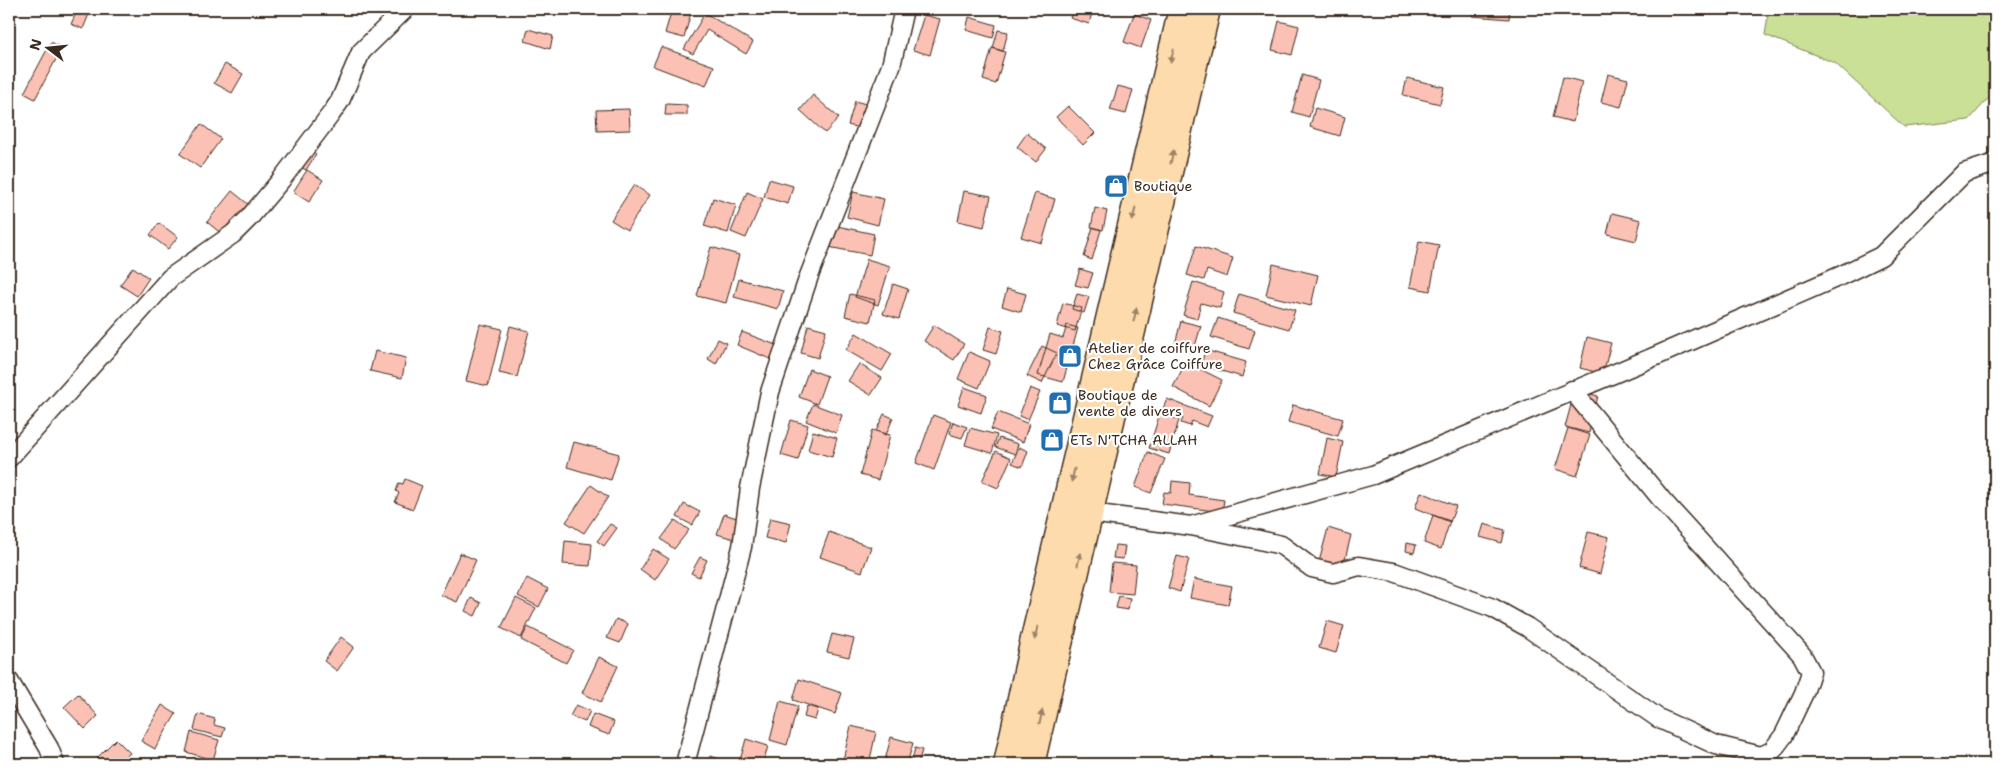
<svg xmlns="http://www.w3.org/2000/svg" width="2004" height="773" viewBox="0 0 2004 773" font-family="'Shantell Sans',sans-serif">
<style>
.green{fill:#c9e096;stroke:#82855a}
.building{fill:#fcc1b5;stroke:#3b2a1e}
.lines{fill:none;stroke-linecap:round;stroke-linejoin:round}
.street-casing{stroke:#3b2a1e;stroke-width:21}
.primary-casing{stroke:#3b2a1e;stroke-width:31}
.street{stroke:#fff;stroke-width:18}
.primary{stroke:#fddbac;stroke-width:28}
.oneway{fill:#9c8265}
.labels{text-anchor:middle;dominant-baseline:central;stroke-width:4.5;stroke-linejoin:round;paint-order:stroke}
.poi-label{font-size:14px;fill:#3b2a1e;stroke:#fff;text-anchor:start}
</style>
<rect width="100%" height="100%" fill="#fff"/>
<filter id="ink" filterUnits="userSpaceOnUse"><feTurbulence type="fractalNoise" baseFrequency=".02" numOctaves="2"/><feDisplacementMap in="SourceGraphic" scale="10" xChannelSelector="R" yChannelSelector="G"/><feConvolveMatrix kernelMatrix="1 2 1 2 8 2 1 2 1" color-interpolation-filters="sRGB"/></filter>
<g filter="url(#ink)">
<!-- green -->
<path class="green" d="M1769 9H1995V91L1969 120 1904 127 1835 63 1765 35Z"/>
<!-- building -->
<path class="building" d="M78 9H91L83 29 71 24Z
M364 9H381L375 17Z
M653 9H670L668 13Z
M672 9H692L684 38 665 33Z
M1073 9H1093L1089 24 1070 18Z
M1473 9H1510L1509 19 1472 16Z
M705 13 753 42 746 54 707 30 693 54 684 49Z
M1134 14 1151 20 1141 48 1124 42Z
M924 15 940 19 930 55 913 50Z
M969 17 996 25 993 38 966 30Z
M1279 21 1299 26 1292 55 1272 50Z
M528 29 553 36 550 49 525 41Z
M998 30 1008 32 1003 51 993 48Z
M51 42 62 48 35 99 24 93Z
M661 47 714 66 706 86 653 66Z
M992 48 1005 52 996 84 983 80Z
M225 64 243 74 232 93 214 83Z
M1608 74 1628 79 1621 107 1601 102Z
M1302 75 1319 80 1309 117 1292 112Z
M1563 77 1582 82 1573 122 1553 117Z
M1407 78 1444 87 1440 104 1403 95Z
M1118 86 1133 90 1126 114 1110 110Z
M813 95 839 118 825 133 800 110Z
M855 101 877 107 870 131 848 125Z
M666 104 687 105V115H665Z
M1068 106 1095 133 1083 145 1056 117Z
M1315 108 1345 117 1340 136 1310 127Z
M629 109 630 130 597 131 596 110Z
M201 124 221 139 200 168 180 154Z
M1027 133 1046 149 1036 162 1017 147Z
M307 148 316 154 306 170 297 165Z
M307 170 323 180 309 202 293 192Z
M769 179 793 186 788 204 764 197Z
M634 185 650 195 627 230 611 220Z
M232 191 248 204 223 235 207 222Z
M964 191 991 196 984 227 958 221Z
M747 192 763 199 746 238 731 232Z
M853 192 884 199 878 225 847 217Z
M1035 193 1055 199 1042 243 1021 237Z
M713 198 736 205 728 233 704 226Z
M1095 208 1107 211 1103 230 1091 227Z
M1612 213 1641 220 1636 241 1607 234Z
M159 223 178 237 168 249 150 235Z
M828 224 874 234 870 255 823 246Z
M1093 227 1101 230 1092 260 1084 257Z
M1419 241 1439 245 1430 291 1410 287Z
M1196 246 1233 258 1227 277 1207 270 1204 280 1187 275Z
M711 247 739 255 726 303 697 296Z
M867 259 890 266 878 305 855 297Z
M1273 264 1318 275 1311 306 1266 295Z
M133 267 149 278 137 296 120 285Z
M1080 269 1093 273 1088 288 1075 285Z
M739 279 783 291 778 309 734 297Z
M1193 282 1224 292 1220 308 1201 303 1197 319 1183 315Z
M893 284 908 289 899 319 883 314Z
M1007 289 1026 294 1021 312 1002 306Z
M850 294 875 300 870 322 845 316Z
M1077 294 1089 297 1084 313 1072 309Z
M1239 294 1295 310 1289 329 1233 313Z
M1063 303 1082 308 1075 331 1057 326Z
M1218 318 1255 330 1249 349 1211 337Z
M1181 321 1201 326 1193 353 1174 348Z
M480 324 502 329 488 386 466 381Z
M808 325 826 330 818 358 801 353Z
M934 325 964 344 954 360 924 341Z
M1067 325 1078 328 1063 382 1038 375 1050 334 1063 338Z
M510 326 529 331 517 377 499 373Z
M990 327 1003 331 996 354 983 350Z
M742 332 776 345 770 359 737 345Z
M856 333 892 354 882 371 846 350Z
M1587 337 1611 343 1603 374 1580 368Z
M718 339 726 343 716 364 708 359Z
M1042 346 1057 353 1042 383 1027 376Z
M1205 350 1246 362 1242 377 1201 365Z
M375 351 406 358 402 378 370 371Z
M969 352 990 361 979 388 958 379Z
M1186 362 1222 380 1209 406 1173 387Z
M859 364 882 378 871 395 848 381Z
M809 369 827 376 817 404 799 397Z
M964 387 987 395 981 413 958 405Z
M1030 388 1040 392 1028 420 1019 416Z
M1575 390 1598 396 1589 433 1565 427Z
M1167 399 1212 416 1207 427 1192 421 1190 426 1181 423 1183 418 1162 411Z
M813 404 842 415 836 433 806 421Z
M1293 405 1343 419 1338 436 1288 422Z
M998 412 1029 424 1023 442 991 429Z
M1160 413 1179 420 1169 454 1149 448Z
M884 414 893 418 886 435 876 431Z
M933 415 951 422 934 470 916 463Z
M791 420 808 425 798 460 781 455Z
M953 422 967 427 962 438 949 434Z
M970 428 997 435 992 453 965 445Z
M1568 428 1590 435 1577 476 1555 469Z
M872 430 890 435 878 480 860 475Z
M813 431 837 438 832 457 808 450Z
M999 438 1018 444 1015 454 995 447Z
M1327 438 1343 442 1336 477 1320 474Z
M574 442 619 454 611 480 567 467Z
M1019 447 1028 451 1022 467 1012 463Z
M996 451 1011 458 998 488 982 481Z
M1148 452 1165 459 1151 493 1135 487Z
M405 479 422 486 413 509 395 502 399 493 396 491 399 483 403 484Z
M1172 481 1190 483 1189 495 1224 500 1222 512 1162 504 1164 492 1171 493Z
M591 485 608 497 584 533 566 522Z
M1421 492 1456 506 1450 522 1415 508Z
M684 504 700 512 692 525 677 517Z
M724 514 740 519 734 539 717 534Z
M1433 515 1450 521 1441 549 1424 543Z
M770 518 791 523 786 543 765 538Z
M675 520 689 530 674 549 661 539Z
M610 524 617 528 604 546 597 541Z
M1484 524 1505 530 1502 543 1480 537Z
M1328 528 1351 535 1343 568 1319 562Z
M829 532 871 547 862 572 820 557Z
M1588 532 1609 537 1600 574 1579 568Z
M565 541 592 544 590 566 563 564Z
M1407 543 1416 545 1414 553 1406 551Z
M1115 545 1125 546 1123 559 1113 558Z
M653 549 669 559 655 580 640 569Z
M460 553 476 560 457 602 441 595Z
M1177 556 1189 559 1180 592 1168 588Z
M700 557 707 560 699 577 691 573Z
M1112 563 1136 565 1133 594 1109 592Z
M527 578 548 589 539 607 518 596Z
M1194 579 1232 586 1228 605 1190 598Z
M1119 596 1130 598 1128 610 1116 608Z
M471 598 481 603 475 616 465 611Z
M516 598 536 608 521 638 501 628Z
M616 619 628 624 620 643 607 638Z
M1327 621 1344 626 1336 653 1319 648Z
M528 627 573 650 566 663 521 640Z
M832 634 854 639 849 657 827 652Z
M341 637 354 647 337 671 324 661Z
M599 657 618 666 601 702 582 693Z
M799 679 842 693 835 714 793 700Z
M78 694 98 716 85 729 64 707Z
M780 701 798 706 787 745 770 740Z
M162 705 176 714 155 749 141 741Z
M576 705 590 711 585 722 570 716Z
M807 706 818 709 815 720 804 717Z
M198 714 215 719 214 725 225 728 222 737 194 730Z
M593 714 614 722 609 735 588 727Z
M851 726 876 732 869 764H842Z
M191 732 219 740 213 760 186 752Z
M891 737 913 743 907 764H884Z
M116 739 130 753 118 764H91Z
M746 739 768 746 763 764H739Z
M915 748 922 750 918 764H911Z
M710 756 730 762 729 764H708Z"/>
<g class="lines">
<!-- street casing -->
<g class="street-casing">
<path id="street" d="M9 458 170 278 233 234 249 218 281 180 331 114 340 101 361 52 405 9
M1090 513 1191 526 1255 539 1281 545 1312 568 1333 573 1359 566 1394 572 1493 608 1527 627 1658 718 1716 745 1761 756 1772 751 1784 735 1804 693 1811 672 1802 655 1662 500 1572 390
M1194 525 1373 475 1656 356 1840 276 1881 256 1964 173 1995 163
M9 681 49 748 55 764
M685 764 742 547 750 488 770 392 809 276 891 66 904 9"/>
</g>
<!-- primary casing -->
<g class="primary-casing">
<path id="primary" d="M1008 764 1035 639 1183 9
M1030 764 1206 9"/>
</g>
<!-- street -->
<use href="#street" class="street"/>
<!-- primary -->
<use href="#primary" class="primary"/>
</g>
<!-- one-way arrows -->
<defs><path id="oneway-solid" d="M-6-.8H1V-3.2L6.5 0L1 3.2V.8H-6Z" transform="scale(1.25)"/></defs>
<g class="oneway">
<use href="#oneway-solid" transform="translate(1172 56) rotate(103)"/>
<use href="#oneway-solid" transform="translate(1172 157) rotate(-77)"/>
<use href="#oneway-solid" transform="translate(1134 214) rotate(103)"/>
<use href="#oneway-solid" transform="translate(1135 315) rotate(-77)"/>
<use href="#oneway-solid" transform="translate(1073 475) rotate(103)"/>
<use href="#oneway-solid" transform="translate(1079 559) rotate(-77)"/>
<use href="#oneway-solid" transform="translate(1036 633) rotate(103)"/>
<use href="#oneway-solid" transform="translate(1041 717) rotate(-77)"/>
</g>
</g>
<!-- icons -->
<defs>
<g id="shop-square" transform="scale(1.25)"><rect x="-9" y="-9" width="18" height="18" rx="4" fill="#1f6fb2" stroke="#fff"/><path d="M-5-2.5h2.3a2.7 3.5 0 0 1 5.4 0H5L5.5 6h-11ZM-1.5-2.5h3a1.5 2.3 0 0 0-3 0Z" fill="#fff"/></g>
</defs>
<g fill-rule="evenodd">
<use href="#shop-square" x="1116" y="186"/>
<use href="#shop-square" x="1070" y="356"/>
<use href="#shop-square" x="1060" y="403"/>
<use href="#shop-square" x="1052" y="440"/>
</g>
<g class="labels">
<!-- poi labels -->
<g class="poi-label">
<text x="1134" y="186">Boutique</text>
<text x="1088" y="348">Atelier de coiffure<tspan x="1088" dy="16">Chez Grâce Coiffure</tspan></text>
<text x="1078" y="395">Boutique de<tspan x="1078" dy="16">vente de divers</tspan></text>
<text x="1070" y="440">ETs N'TCHA ALLAH</text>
</g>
</g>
<!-- margin -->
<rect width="2004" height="773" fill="none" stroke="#fff" stroke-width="30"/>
<rect x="15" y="15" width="1974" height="743" fill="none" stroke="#3b2a1e" stroke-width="2" filter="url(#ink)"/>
<!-- north arrow -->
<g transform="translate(48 48) rotate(286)" stroke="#ffffff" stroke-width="4" paint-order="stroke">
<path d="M0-4L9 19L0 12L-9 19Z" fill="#3b2a1e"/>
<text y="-8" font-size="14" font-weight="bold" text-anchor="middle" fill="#3b2a1e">N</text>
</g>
</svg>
